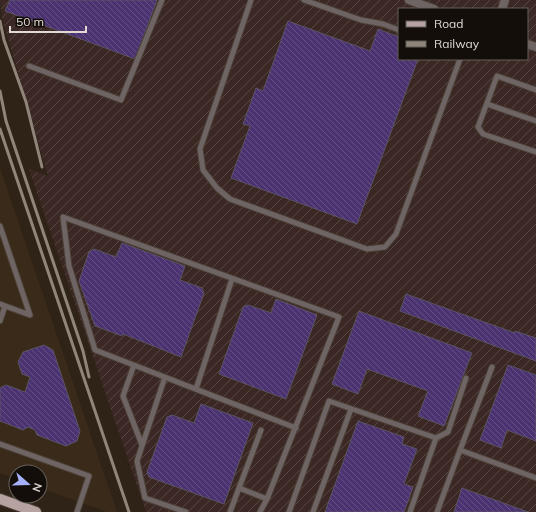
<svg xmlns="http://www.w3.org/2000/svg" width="536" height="512" viewBox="0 0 536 512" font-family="Mulish,sans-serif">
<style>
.built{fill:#3a2a19}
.industrial{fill:url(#industrial-furrows);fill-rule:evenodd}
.building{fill:url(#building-back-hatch);stroke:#595464}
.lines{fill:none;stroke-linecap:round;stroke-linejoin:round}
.service-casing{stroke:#4b4035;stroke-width:7}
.minor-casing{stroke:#4b4035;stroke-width:10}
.primary-casing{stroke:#4b4035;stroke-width:12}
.service{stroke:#6e6464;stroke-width:5}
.minor{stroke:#6e6464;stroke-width:8}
.primary{stroke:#b6a3a1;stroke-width:10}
.rail{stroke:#8f857b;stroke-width:3}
</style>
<defs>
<pattern id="industrial-furrows" width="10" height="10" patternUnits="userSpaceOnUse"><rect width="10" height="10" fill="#3b2824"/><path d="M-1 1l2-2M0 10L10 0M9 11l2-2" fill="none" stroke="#574643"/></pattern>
<pattern id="building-back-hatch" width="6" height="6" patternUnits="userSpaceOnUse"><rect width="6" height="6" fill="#4b3271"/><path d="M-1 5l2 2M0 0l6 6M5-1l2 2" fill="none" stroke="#654f84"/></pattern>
</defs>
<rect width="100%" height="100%" fill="#2f2317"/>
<!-- built -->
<path class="built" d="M0 168 117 512H107L40 488V472H16V479L0 473Z"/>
<!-- industrial -->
<path class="industrial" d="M0 0H536V512H146L29 169 48 176 2 18ZM399 9H527V59H399Z"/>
<!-- building -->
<path class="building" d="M10 0H157L135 59 5 11Z
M288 21 370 51 378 29 399 37V59H418L357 224 231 178 250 126 243 124 256 88 263 91Z
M122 243 185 266 180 280 202 288 204 293 181 357 123 334 122 336 95 326 79 281 89 252 94 249 116 257Z
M406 294 515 333V331L536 338V361L400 311Z
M276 299 317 315 286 399 219 374 243 307 248 305 271 313Z
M359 311 472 353 444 426 418 416 428 391 367 369 358 394 332 384Z
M44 345 53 350 80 431 77 441 66 446 37 435 35 430 28 427 23 430 0 421V388L6 385 25 392 30 377 22 374 18 362 23 352Z
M508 365 536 375V441L507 430 501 448 480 440Z
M201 404 253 423 224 504 149 477 147 472 167 417 172 415 194 423Z
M358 421 404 437 402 444 417 449 404 484 413 487 404 512H325Z
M462 488 528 512H454Z"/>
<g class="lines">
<!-- service casing -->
<g class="service-casing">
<path id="service" d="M251 0 200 149 203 170 217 188 230 199 367 249 385 247 396 234 460 59
M304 0 361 20 383 24 399 30
M29 66 121 100 162 0
M536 90 497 76 478 127 483 134 536 152
M487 104 536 121
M0 226 30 315 0 304
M0 321 5 306
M134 365 123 396 142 445
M165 377 137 461 145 498 186 512
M196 389 232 279
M0 444 89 476 77 512
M460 450 492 367
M239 488 261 430
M230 512 239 488 267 499
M260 512 267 499 339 317 63 217 69 266 95 350 296 428
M289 512 329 401 436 438
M313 512 351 409
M410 512 436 438 448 432 466 378
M437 512 460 450 536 478"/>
</g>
<!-- minor casing -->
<g class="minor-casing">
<path id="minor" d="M409 0 434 9
M502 9 505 0
M527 44 536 47"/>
</g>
<!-- primary casing -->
<g class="primary-casing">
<path id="primary" d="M0 499 36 512"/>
</g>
<!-- service -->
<use href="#service" class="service"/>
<!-- minor -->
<use href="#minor" class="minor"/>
<!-- primary -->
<use href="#primary" class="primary"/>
<!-- rail -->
<path class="rail" d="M0 21 4 40 26 102 42 167
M0 91 6 121 83 351 89 377
M0 129 129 512"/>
</g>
<!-- legend -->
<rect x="398" y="8" width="130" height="52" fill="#130e09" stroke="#655f59"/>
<rect x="406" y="21" width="20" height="6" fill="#b6a3a1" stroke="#655f59"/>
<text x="434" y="28" font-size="12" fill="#e0d8d1">Road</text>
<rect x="406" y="41" width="20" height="6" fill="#8f857b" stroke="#655f59"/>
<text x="434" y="48" font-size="12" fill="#e0d8d1">Railway</text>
<!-- north arrow -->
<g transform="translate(28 484) rotate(110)"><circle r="19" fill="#130e09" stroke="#655f59"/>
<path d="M0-3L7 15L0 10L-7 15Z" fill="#a6b1fc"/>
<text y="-6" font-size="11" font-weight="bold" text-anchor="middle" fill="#e0d8d1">N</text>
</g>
<!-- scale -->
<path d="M10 26v6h76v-6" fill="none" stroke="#e0d8d1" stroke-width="2"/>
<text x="16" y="26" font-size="12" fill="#e0d8d1" stroke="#130e09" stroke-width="3" paint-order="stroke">50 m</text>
</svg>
